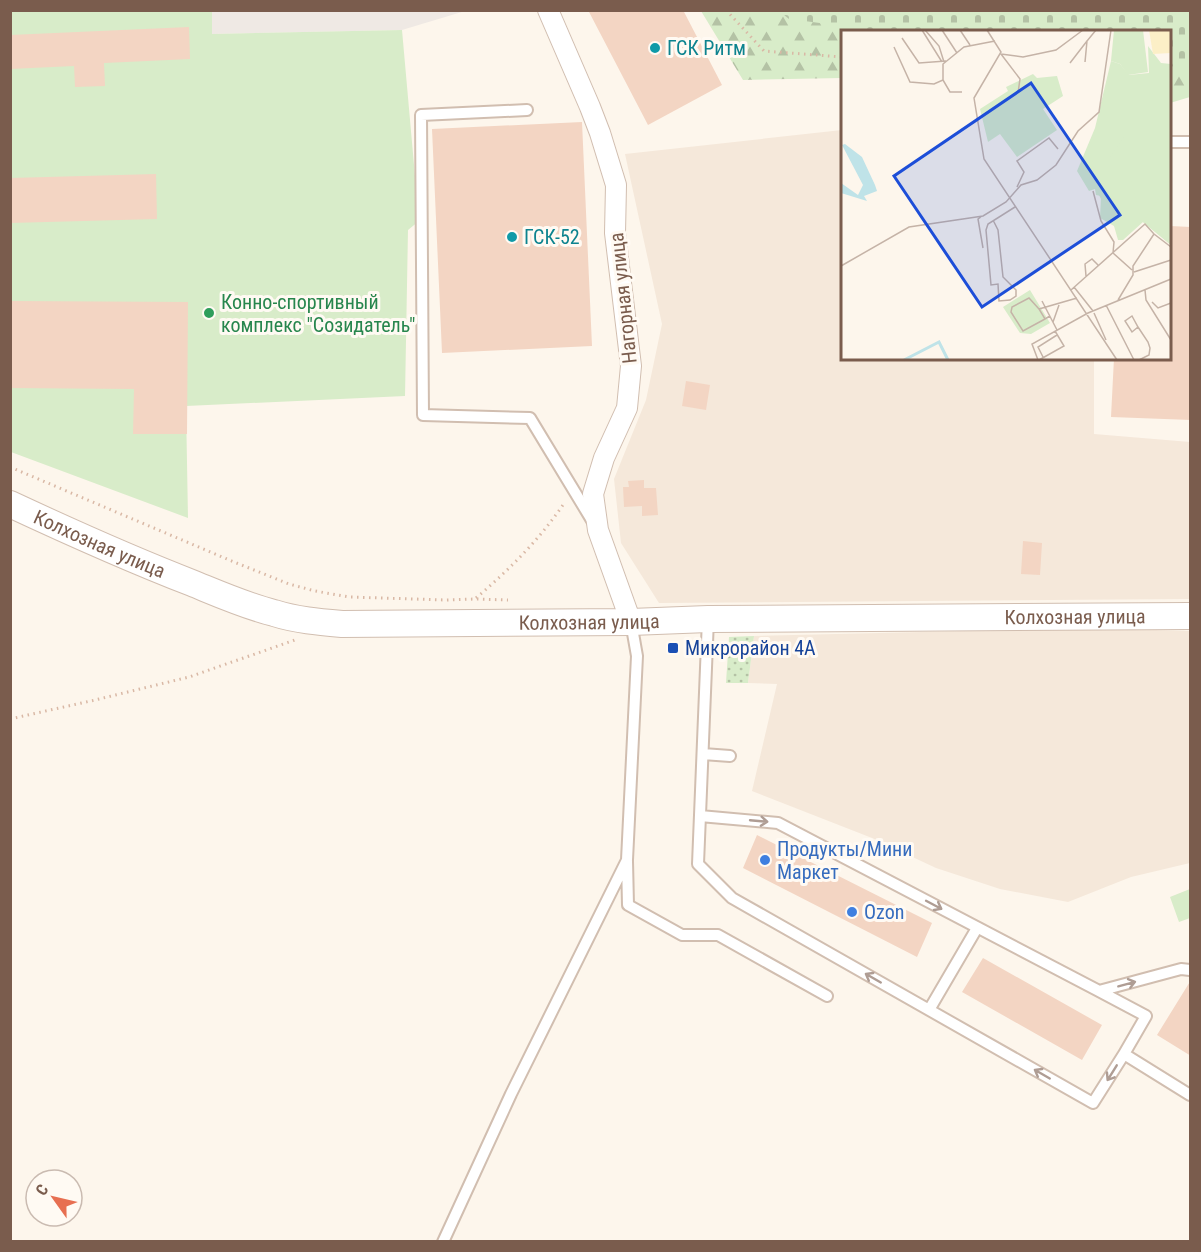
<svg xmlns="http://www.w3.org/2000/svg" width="1201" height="1252" viewBox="0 0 1201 1252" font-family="'Roboto Condensed',sans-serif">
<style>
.residential{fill:#f5e8da}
.industrial{fill:#efe9e4}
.grass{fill:url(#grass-dots)}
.forest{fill:url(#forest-firs)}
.cemetery{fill:url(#cemetery-stones)}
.green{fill:#d8ecc9}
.building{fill:#f3d5c3}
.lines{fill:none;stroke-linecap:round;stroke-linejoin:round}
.service-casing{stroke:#d1beb0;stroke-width:14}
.minor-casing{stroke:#d1beb0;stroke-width:22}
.tertiary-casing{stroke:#d1beb0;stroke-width:28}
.path{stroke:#d9b8a5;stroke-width:3;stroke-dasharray:1.5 4.5;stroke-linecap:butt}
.service{stroke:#fff;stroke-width:10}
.minor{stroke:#fff;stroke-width:20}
.tertiary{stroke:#fff;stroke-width:26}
.oneway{stroke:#af9d94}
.culture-dot{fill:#0f9aa8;stroke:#fffaf3;stroke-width:2}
.leisure-dot{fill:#2e9e5b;stroke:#fffaf3;stroke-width:2}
.transit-dot{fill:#1a4fb4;stroke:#fffaf3;stroke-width:2}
.shop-dot{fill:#3f7fe0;stroke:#fffaf3;stroke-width:2}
.labels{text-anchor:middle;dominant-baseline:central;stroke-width:6;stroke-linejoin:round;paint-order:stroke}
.culture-label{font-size:20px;fill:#0d838f;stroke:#fffaf3;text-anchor:start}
.street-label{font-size:20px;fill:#7a5c4d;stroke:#fffaf3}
.leisure-label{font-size:20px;fill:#27864d;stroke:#fffaf3;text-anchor:start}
.transit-label{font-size:20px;fill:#164399;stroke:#fffaf3;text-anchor:start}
.shop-label{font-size:20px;fill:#366cbe;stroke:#fffaf3;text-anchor:start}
.inset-river{fill:none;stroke:#bfe3e8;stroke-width:3}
.inset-road{fill:none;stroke:#c5b3a7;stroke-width:1.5}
.view{fill:#1d4ed8;fill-opacity:0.15;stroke:#1d4ed8;stroke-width:3}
.inset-edge{fill:none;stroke:#7a5c4d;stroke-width:3}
</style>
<defs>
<pattern id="grass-dots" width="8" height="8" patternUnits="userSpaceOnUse" patternTransform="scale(1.5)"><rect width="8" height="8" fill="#d8ecc9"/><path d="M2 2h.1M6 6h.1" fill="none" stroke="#b4c2a5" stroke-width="1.8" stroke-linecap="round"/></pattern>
<pattern id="forest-firs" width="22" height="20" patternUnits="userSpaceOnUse" patternTransform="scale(1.5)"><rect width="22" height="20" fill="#d8ecc9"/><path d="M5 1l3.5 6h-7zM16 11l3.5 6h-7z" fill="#b4c2a5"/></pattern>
<pattern id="cemetery-stones" width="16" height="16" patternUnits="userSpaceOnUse" patternTransform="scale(1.5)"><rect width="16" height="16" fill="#d8ecc9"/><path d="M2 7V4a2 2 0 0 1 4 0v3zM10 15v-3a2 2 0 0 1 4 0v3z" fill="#b4c2a5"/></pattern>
</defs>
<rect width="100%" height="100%" fill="#fdf6ec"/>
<!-- residential -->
<path class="residential" d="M842 130V358L1094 359V434L1190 442V599L659 603 621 543 614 479 646 400 662 324 625 154Z
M1087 628 1190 631V863L1131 877 1068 902 1000 889 936 868 872 838 752 791 777 684 748 683 754 636Z"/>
<!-- industrial -->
<path class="industrial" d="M212 11H465L402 30 212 34Z"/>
<!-- grass -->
<path class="grass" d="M754 636 748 683H726L729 637Z"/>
<!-- forest -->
<path class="forest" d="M701 11H1190V97L1170 103V32H842V78L743 80Z"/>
<!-- cemetery -->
<path class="cemetery" d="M779 11H1190V69L1170 66V32H889L789 19Z"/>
<!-- green -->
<path class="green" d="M10 11H212V34L402 30 419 221 408 230 405 396 186 406 188 518 11 452Z
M1190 889V918L1179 922 1170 897Z"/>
<!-- building -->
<path class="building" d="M588 10H683L722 85 648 125Z
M189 27 190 59 104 63 105 86 75 87 74 66 10 69V35Z
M582 122 592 346 442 353 432 129Z
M156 174 157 219 10 223V178Z
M1170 226 1191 227V420L1111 417 1114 358H1170Z
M11 301 188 302 187 434H133L134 389 11 388Z
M686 381 710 385 706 410 682 406Z
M644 480V488H656L658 515 642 516V506L624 507 623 487H629L628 481Z
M1023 541 1042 543 1040 575 1021 574Z
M757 835 932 923 917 957 743 868Z
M983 958 1102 1025 1082 1060 962 992Z
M1191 980V1056L1157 1035Z"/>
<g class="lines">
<!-- service casing -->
<g class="service-casing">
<path id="service" d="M527 110 421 115 423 415 530 418 593 522
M1170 142H1190
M708 619 698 864 732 898 1093 1103 1124 1054 1190 1095
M703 754 730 756
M700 816 778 823 1099 991 1181 969 1190 970
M627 861 628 905 682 935H718L827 996
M1099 991 1146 1016 1124 1054
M929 1010 977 928
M443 1242 511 1094 627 860 637 656 631 622"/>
</g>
<!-- minor casing -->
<g class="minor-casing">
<path id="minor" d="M548 10 590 107 600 133 616 185 615 233 631 366 627 408 604 458 593 494 598 530 631 622"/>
</g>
<!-- tertiary casing -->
<g class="tertiary-casing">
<g id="tertiary">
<path id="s1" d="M10 504C70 532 130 559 192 583 219 594 246 606 274 613 296 620 319 622 342 624L631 622 708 619 1190 616"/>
</g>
</g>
<!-- path -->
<path class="path" d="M726 10 764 51 842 57
M10 467 234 562 289 584 315 591 349 597 445 600 475 599 508 600
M476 598C510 569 540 539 565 502
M10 719 95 700 189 677 295 640"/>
<!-- service -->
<use href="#service" class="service"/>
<!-- minor -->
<use href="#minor" class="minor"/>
<!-- tertiary -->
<use href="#tertiary" class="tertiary"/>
</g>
<!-- one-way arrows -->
<defs><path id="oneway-shaft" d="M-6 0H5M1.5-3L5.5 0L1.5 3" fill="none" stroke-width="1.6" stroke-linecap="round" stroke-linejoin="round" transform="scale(1.5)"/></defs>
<g class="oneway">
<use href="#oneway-shaft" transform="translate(759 821) rotate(5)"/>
<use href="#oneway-shaft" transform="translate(934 905) rotate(28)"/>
<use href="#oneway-shaft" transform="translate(873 978) rotate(-150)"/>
<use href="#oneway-shaft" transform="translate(1127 984) rotate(-15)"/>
<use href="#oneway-shaft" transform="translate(1112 1073) rotate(122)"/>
<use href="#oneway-shaft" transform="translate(1042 1074) rotate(-150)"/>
</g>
<!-- markers -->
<g class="culture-dot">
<circle cx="655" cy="48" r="6"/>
<circle cx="512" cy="237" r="6"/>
</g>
<circle class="leisure-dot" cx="209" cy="313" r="6"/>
<rect class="transit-dot" x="667" y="642" width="12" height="12" rx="3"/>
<g class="shop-dot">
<circle cx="765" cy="860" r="6"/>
<circle cx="852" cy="912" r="6"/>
</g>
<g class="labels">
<!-- culture labels -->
<g class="culture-label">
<text x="667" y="48">ГСК Ритм</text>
<text x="524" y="237">ГСК-52</text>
</g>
<!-- street labels -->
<g class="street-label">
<text transform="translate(623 298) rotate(-96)">Нагорная улица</text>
<text stroke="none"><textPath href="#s1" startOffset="98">Колхозная улица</textPath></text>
<text stroke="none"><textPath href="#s1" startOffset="1088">Колхозная улица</textPath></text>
<text stroke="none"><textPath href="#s1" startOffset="602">Колхозная улица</textPath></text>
</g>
<!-- leisure labels -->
<g class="leisure-label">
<text x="221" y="302">Конно-спортивный<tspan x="221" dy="23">комплекс "Созидатель"</tspan></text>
</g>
<!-- transit labels -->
<g class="transit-label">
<text x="685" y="648">Микрорайон 4А</text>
</g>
<!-- shop labels -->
<g class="shop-label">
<text x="777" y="849">Продукты/Мини<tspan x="777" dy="23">Маркет</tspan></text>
<text x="864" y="912">Ozon</text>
</g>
</g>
<!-- overview -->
<g transform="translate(841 30)">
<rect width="330" height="330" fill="#fdf6ec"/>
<path d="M307 16 320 33 330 34V215L302 192 282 210H277L273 196 259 188 260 166 255 165 254 159 248 161 236 141 254 98 270 31 279 34 288 45 308 43Z" fill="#d8ecc9"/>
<path d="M308 0H330V23L312 24Z" fill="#fcefc7"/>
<path d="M294 106 309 128 289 147 299 187 280 209 246 141 247 132 269 127 283 107Z" fill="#d8ecc9"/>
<path d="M273 0H302L307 42 287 45 279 34 270 31ZM192 44 196 48 216 46 222 66 202 79 216 100 176 127 159 104 147 112 139 79 167 61 165 57ZM330 150V215L302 192ZM189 260 209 293 190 304 179 303 162 277Z" fill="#d8ecc9"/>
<path d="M4 114 21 127 34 155 36 161 23 166 26 171 0 163V153L17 165 22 155 1 115Z" fill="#bfe3e8"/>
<path class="inset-river" d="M63 330 98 312 107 330"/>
<path class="inset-road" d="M81 0 101 32M84 0 98 16 103 32M101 0 116 23M119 0 129 15M146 0 160 22 133 68 143 129 276 330M61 8 78 33 105 31M53 17 69 52 93 54 102 50V34L123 17 154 11M160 24 182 27 215 20 242 0M160 24 179 49 177 63M244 32 246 11 255 0M229 33 246 11M102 50 109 62H121M176 157 183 142 176 131 208 108 217 119M252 161 260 191 273 212 272 223M140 187 137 189 142 218M152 190 157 200 162 247 175 260V266L169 270 158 271 157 254 150 255 145 200 147 194 174 177M313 204 330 217M272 223 291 240M0 236 68 197 142 186 165 172 180 155 196 150 215 135 237 101 258 82 270 0M293 242 330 230M245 246 244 234 251 229 258 236M233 257 252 281M230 260 304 194 313 204 292 236V245L277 270M304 260 305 270 330 310M201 271 216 300M311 272 317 278 330 273M265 275 293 330M198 279 188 268 171 277 170 282 182 301 204 289M253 283 265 310M209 286 204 289 198 279 236 268M212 292 218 275M297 297 291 302 284 291 291 286 297 297 307 312 309 318 308 325 298 330M202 327 197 317 216 305M197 330 191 314 247 283 330 249M198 330 223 316 214 301"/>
<path class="view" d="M190 53 279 185 141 277 53 146Z"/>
<rect width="330" height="330" class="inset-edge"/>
</g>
<!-- border -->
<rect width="1201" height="1252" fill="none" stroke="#7a5c4d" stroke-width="24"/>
<!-- north arrow -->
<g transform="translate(54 1198) rotate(304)"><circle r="28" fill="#fffaf3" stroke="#cabbb1" stroke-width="1.5"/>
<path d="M0-4.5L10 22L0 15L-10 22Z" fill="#e76f51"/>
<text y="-9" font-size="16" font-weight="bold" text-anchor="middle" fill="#7a5c4d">С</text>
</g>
</svg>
